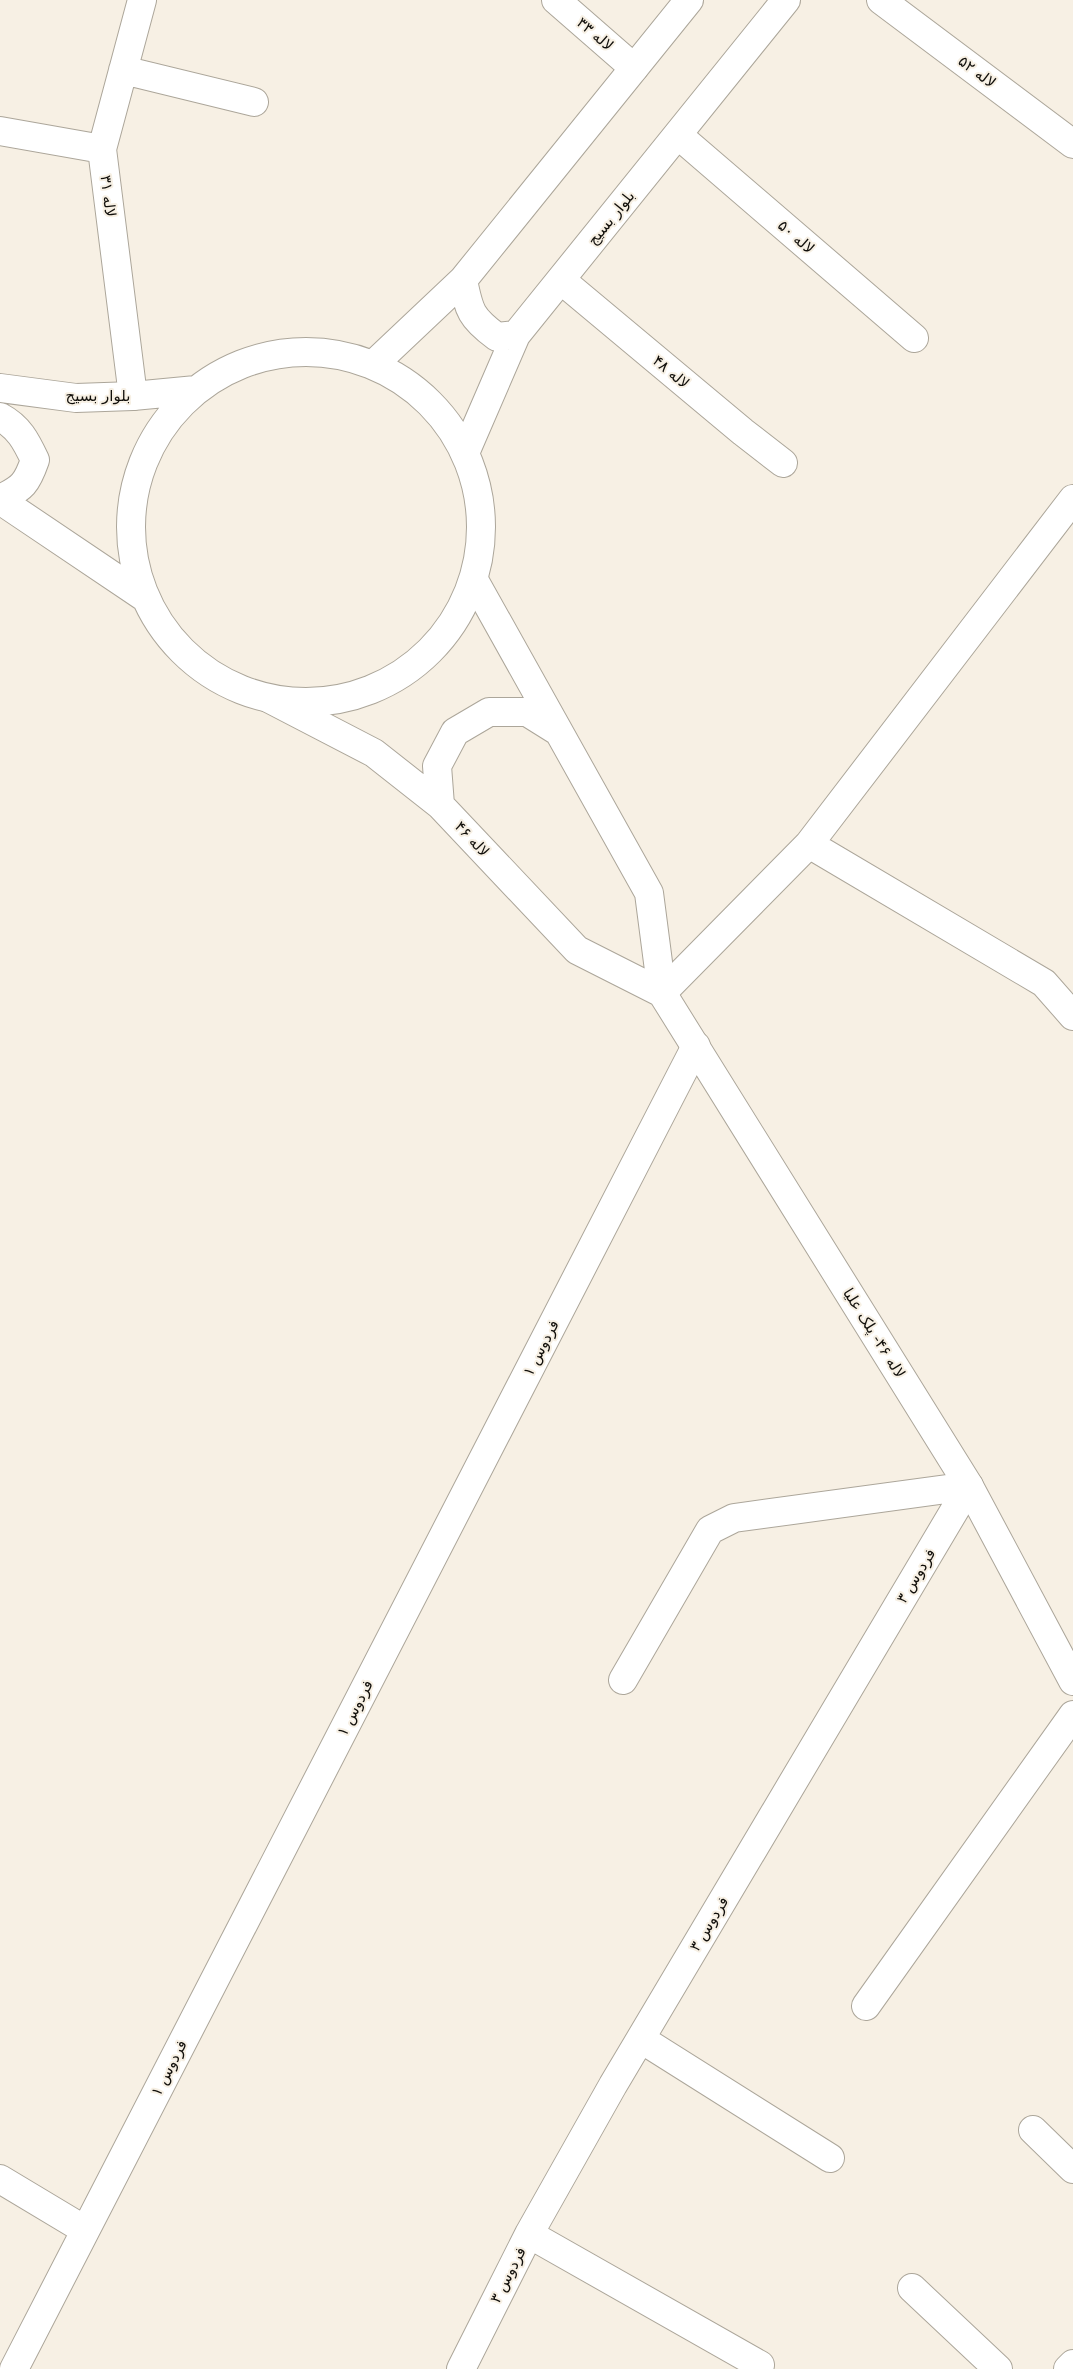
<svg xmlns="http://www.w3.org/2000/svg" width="1073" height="2369" viewBox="0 0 1073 2369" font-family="'DejaVu Sans',Vazirmatn,sans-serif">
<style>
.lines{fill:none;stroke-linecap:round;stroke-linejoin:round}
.street-casing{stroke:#aca69a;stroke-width:30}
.secondary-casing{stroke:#aca69a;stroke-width:30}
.primary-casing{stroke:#aca69a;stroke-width:30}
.street{stroke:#fff;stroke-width:28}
.secondary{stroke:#fff;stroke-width:28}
.primary{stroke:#fff;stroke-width:28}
.labels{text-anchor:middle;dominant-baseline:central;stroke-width:4;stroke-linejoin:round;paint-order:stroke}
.street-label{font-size:15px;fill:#110f0b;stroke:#f7f0e4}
</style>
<rect width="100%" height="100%" fill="#f7f0e4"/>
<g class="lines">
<!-- street casing -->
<g class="street-casing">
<path id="street" d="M556 0 634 68
M881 0 1073 144
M123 70 254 102
M0 131 102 149
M678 135 914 338
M561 280 743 432 783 463
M133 396 102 149 142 0
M809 844 1044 983 1073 1016
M662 993 809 844 1073 499
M623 1680 710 1530 734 1518 969 1486
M866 2006 1073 1715
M641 2039 830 2158
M1033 2130 1073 2169
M0 2179 85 2230
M529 2234 760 2365
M912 2288 998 2369
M14 2369 696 1046
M461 2369 529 2234 613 2085 969 1486
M1068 2369 1073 2364"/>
</g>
<!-- secondary casing -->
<g class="secondary-casing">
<path id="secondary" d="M474 580 649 893 662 993 969 1486 1073 1681
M270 699 374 753 440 805 577 950 662 993
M440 805 437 766 455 732 489 712H527L559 732"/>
</g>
<!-- primary casing -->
<g class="primary-casing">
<path id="primary" d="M463 280C469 311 471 318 497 337L516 335
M131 527a175 175 0 1 1 350 0a175 175 0 1 1-350 0Z
M373 365 463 280 689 0
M0 388 76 398 133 396 196 390
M0 417C19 427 26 441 35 460 27 483 23 488 0 499
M465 453 516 335 786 0
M0 500 144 597"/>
</g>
<!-- street -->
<use href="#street" class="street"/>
<!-- secondary -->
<use href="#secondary" class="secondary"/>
<!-- primary -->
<use href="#primary" class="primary"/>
</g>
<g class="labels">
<!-- street labels -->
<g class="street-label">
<text transform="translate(595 34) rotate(41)">لاله ۳۳</text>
<text transform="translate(977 72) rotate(37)">لاله ۵۲</text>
<text transform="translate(108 196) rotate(83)">لاله ۳۱</text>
<text transform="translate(611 218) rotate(-51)">بلوار بسیج</text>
<text transform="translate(796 237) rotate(41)">لاله ۵۰</text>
<text transform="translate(671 372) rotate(40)">لاله ۴۸</text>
<text x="98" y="396">بلوار بسیج</text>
<text transform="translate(472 839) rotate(47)">لاله ۴۶</text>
<text transform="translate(874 1333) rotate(58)">لاله ۴۶- پلک علیا</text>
<text transform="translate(541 1348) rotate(-63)">فردوس ۱</text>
<text transform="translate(916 1576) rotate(-59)">فردوس ۳</text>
<text transform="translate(355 1708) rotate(-63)">فردوس ۱</text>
<text transform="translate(709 1924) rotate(-59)">فردوس ۳</text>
<text transform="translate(169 2068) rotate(-63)">فردوس ۱</text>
<text transform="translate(508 2275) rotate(-63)">فردوس ۳</text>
</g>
</g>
</svg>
